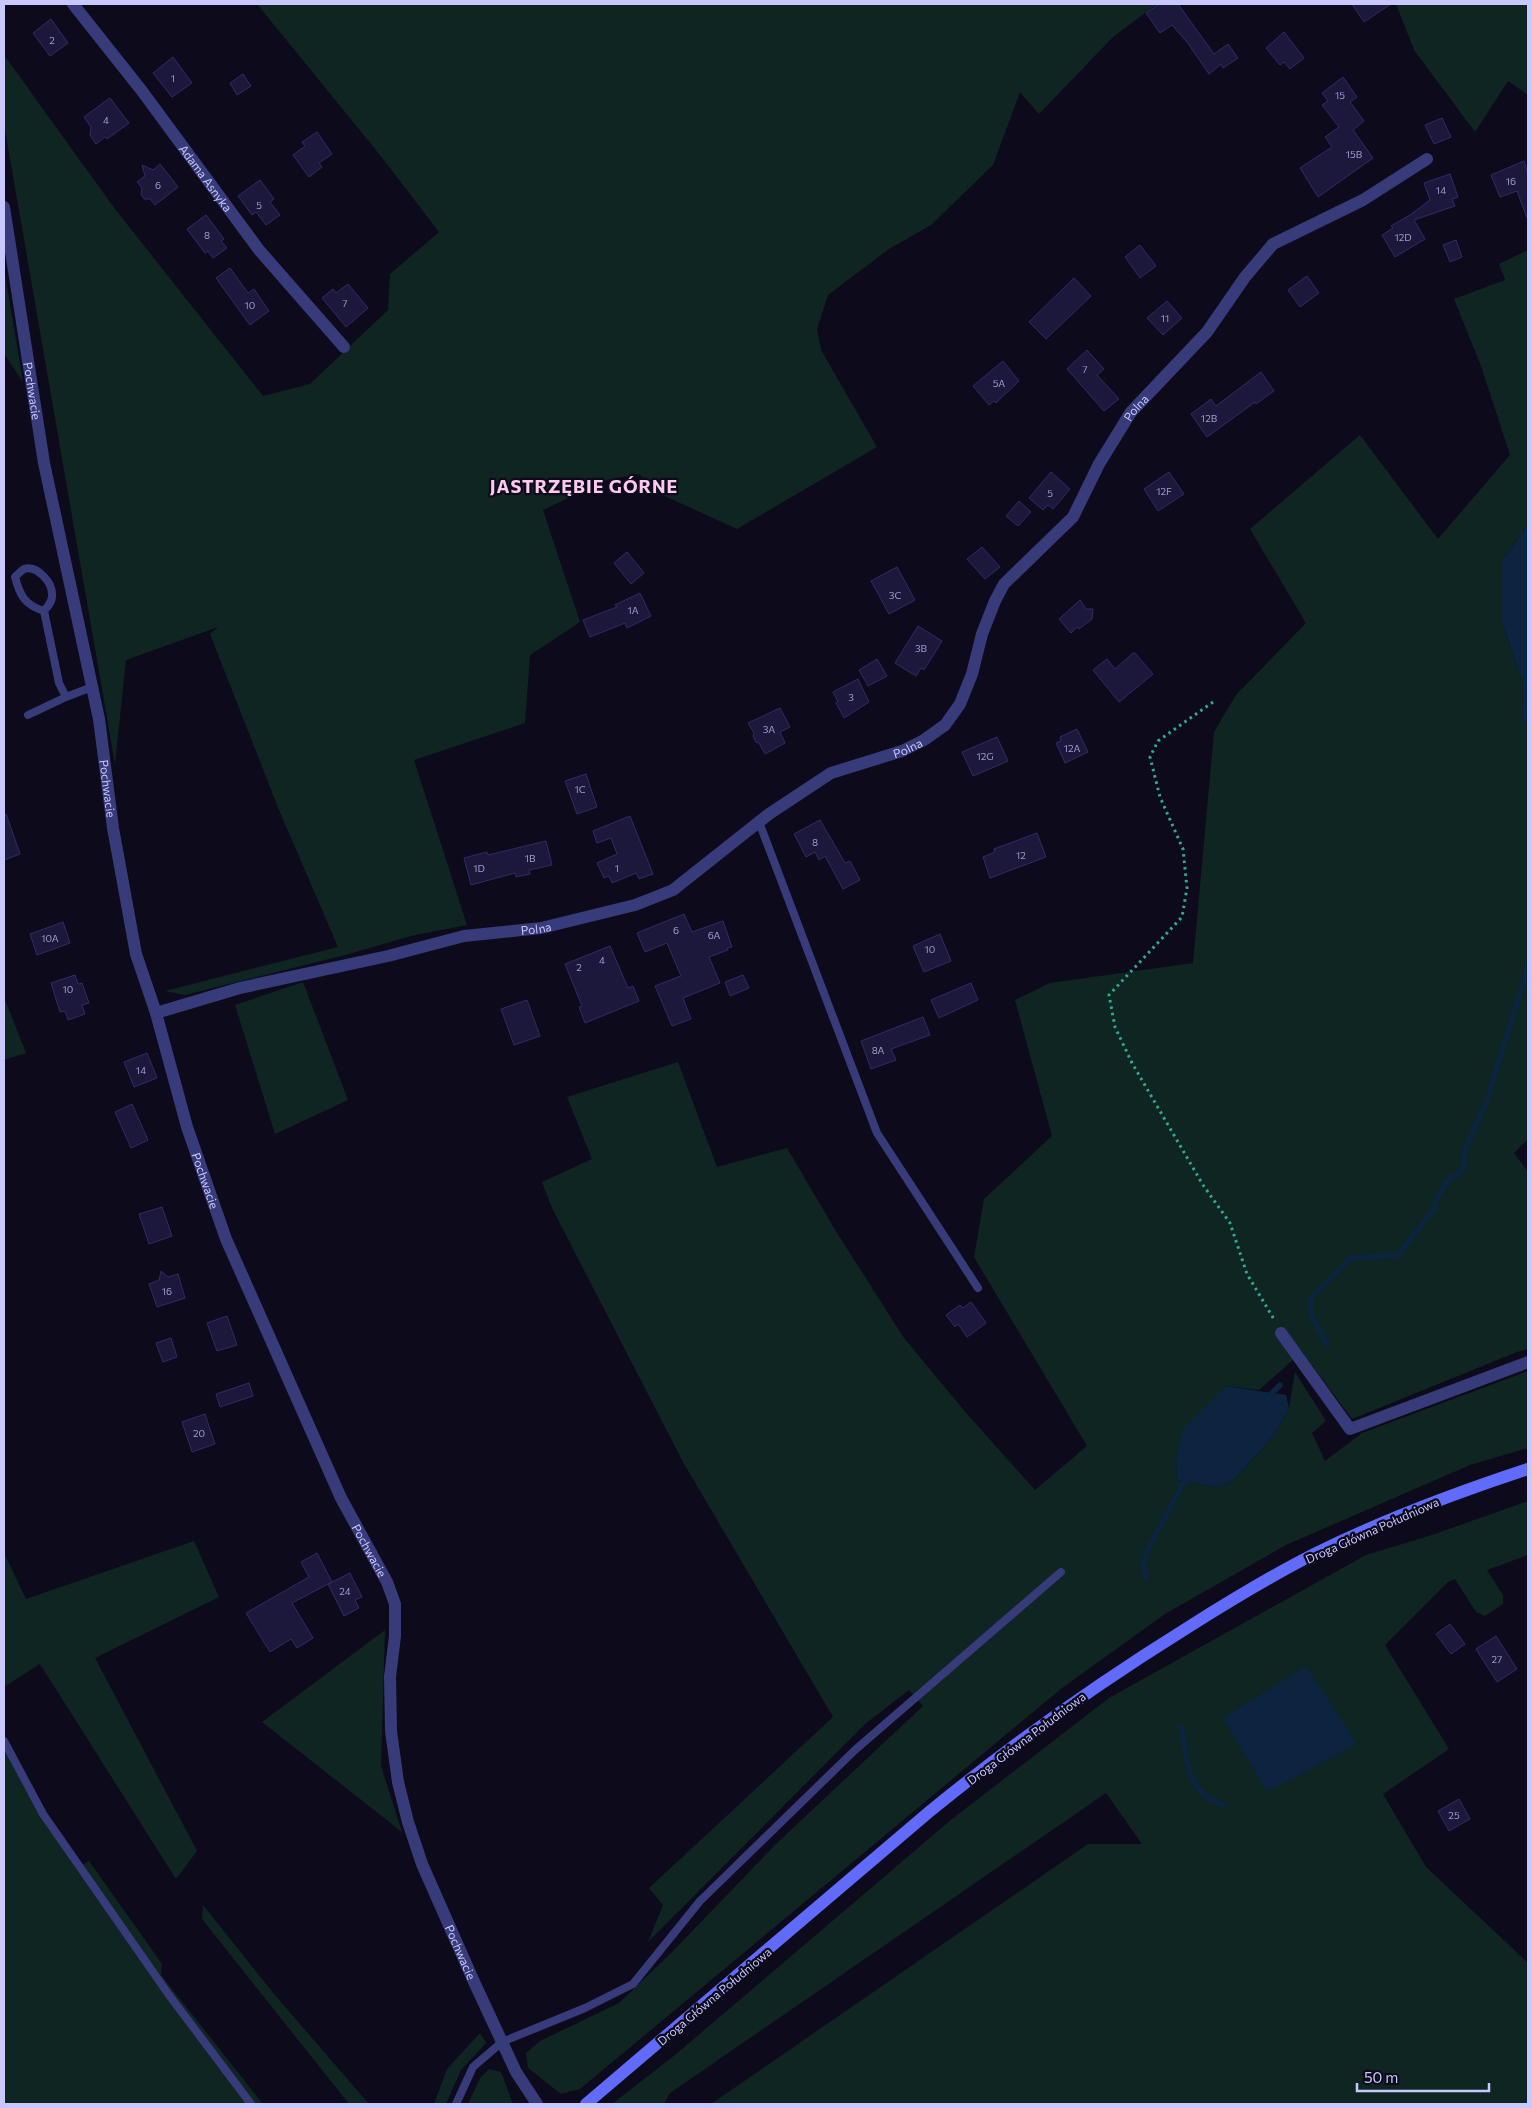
<svg xmlns="http://www.w3.org/2000/svg" width="1532" height="2108" viewBox="0 0 1532 2108" font-family="Commissioner,sans-serif">
<style>
.green{fill:#0f2522}
.water{fill:#0c243f}
.lines{fill:none;stroke-linecap:round;stroke-linejoin:round}
.stream{stroke:#0c243f;stroke-width:5.5}
.building{fill:#1c183c;stroke:#312a67}
.path{stroke:#2faa97;stroke-width:3;stroke-dasharray:2.5 4;stroke-linecap:butt}
.service{stroke:#373b7a;stroke-width:8}
.minor{stroke:#373b7a;stroke-width:12}
.secondary{stroke:#606bfc;stroke-width:12}
.labels{text-anchor:middle;dominant-baseline:central;stroke-width:4.5;stroke-linejoin:round;paint-order:stroke}
.number-label{font-size:10px;fill:#9d9bce}
.street-label{font-size:12px;fill:#c8c7fe;stroke:#0d0b1b}
.district-label{font-size:18px;font-weight:bold;letter-spacing:1px;fill:#fec9f0;stroke:#0d0b1b}
</style>
<rect width="100%" height="100%" fill="#0d0b1b"/>
<!-- green -->
<path class="green" d="M257 4H1157L1113 37 1039 114 1020 92 993 165 931 225 889 249 828 295 817 329 821 350 877 447 737 529 658 493 639 474 606 480 543 510 580 622 530 655 525 723 414 760 467 925 411 936 349 954 185 995 165 991 338 947 279 810 210 634 218 627 126 660 115 764 4 124V55L115 209 263 396 310 384 388 310 390 274 439 232 380 155Z
M1396 4H1528V95L1508 81 1475 132 1414 50Z
M1528 250V524L1502 561V623L1523 683 1522 721 1528 724V1139L1514 1153 1528 1172V1349L1517 1352 1352 1419 1302 1352 1259 1390 1226 1386 1176 1465 1177 1480 1219 1487 1235 1479 1275 1434 1289 1408 1295 1372 1326 1421 1312 1433 1325 1461 1362 1433 1528 1371V1448L1470 1465 1286 1545 1165 1614 1062 1688 580 2089 561 2094 528 2068 526 2053 540 2041 619 2003 673 1951 777 1843 923 1706 909 1690 865 1724 648 1942 663 1905 649 1888 833 1717 683 1462 552 1208 542 1182 592 1159 567 1097 678 1062 717 1167 787 1148 837 1233 904 1338 967 1414 1035 1490 1087 1446 974 1257 984 1199 1052 1136 1015 1000 1050 983 1193 963 1214 732 1236 695 1306 623 1250 529 1360 435 1438 539 1510 455 1481 366 1454 299 1505 280 1499 264Z
M4 268 23 382 4 354Z
M303 982 348 1100 275 1134 235 1005Z
M4 997 26 1053 4 1060Z
M1528 1501V1555L1487 1570 1503 1595V1604L1485 1616 1476 1612 1455 1579 1448 1582 1385 1645 1449 1749 1383 1794 1426 1867 1528 1963V2104H711L1088 1844H1142L1106 1793 670 2093 664 2104H612L675 2055 952 1819 1109 1698 1366 1555 1432 1535Z
M194 1541 219 1597 95 1658 197 1851 176 1879 40 1664 4 1687V1553L26 1599Z
M385 1630 381 1766 402 1832 262 1722Z
M4 1748 76 1869 89 1861 162 1964 161 1975 263 2104H4Z
M203 1905 274 1994 369 2104H349L202 1919Z
M480 2033 486 2043 461 2070 446 2104H434L447 2069Z
M489 2069 501 2072 513 2104H468L480 2078Z"/>
<!-- water -->
<path class="water" d="M1528 524V724L1522 721 1523 683 1502 623V561Z
M1226 1386 1286 1395 1289 1408 1275 1434 1235 1479 1219 1487 1177 1480 1176 1465 1182 1430Z
M1306 1666 1357 1744 1267 1792 1223 1718Z"/>
<g class="lines">
<!-- stream -->
<path class="stream" d="M1327 1344 1311 1315V1298L1351 1258 1398 1255 1436 1206 1435 1201 1448 1180 1461 1171 1465 1162 1464 1152 1486 1102 1525 978 1528 962
M1267 1398 1280 1385
M1146 1578 1143 1562 1149 1547 1184 1482 1189 1477
M1181 1726C1185 1749 1186 1780 1206 1796 1210 1800 1218 1802 1223 1805"/>
</g>
<!-- building -->
<path class="building" d="M1159 4H1178L1214 54 1228 44 1238 58 1223 68 1221 64 1209 74 1187 42 1172 25 1160 33 1146 13Z
M1352 4H1391L1364 22Z
M51 19 68 43 50 56 33 33Z
M1284 32 1304 58 1290 69 1284 62 1280 65 1266 48Z
M173 57 192 83 172 97 153 73Z
M243 74 251 86 237 95 230 83Z
M1343 77 1357 97 1350 102 1364 121 1353 130 1373 158 1318 197 1300 168 1332 147 1325 137 1339 127 1322 105 1328 101 1322 93Z
M110 98 129 123 107 139 105 137 96 144 90 135 91 127 84 117Z
M1442 118 1451 137 1434 144 1425 125Z
M317 132 332 154 319 163 322 167 309 177 293 155 305 146 302 142Z
M1524 161 1528 174V218H1527L1517 191 1500 197 1491 175Z
M160 164 178 187 155 205 150 199H144L141 194 142 188 137 182 145 176 142 165 153 170Z
M1450 174 1458 197 1452 199 1455 206 1414 220 1425 239 1395 257 1382 235 1393 228 1391 226 1410 215 1430 200 1424 183Z
M260 180 274 199 270 202 280 215 266 225 256 212 252 215 238 196Z
M206 215 224 239 221 241 227 248 213 258 208 251 205 253 187 229Z
M1456 240 1462 257 1450 262 1443 245Z
M1140 245 1156 266 1140 278 1125 257Z
M230 268 248 293 254 289 269 311 250 325 216 278Z
M1307 276 1319 293 1300 307 1288 290Z
M1074 278 1091 296 1046 339 1029 322Z
M348 284 368 308 346 327 322 298 333 289 336 293Z
M1167 301 1182 318 1163 335 1147 318Z
M1087 350 1104 369 1097 375 1119 399 1104 411 1067 369Z
M1003 361 1019 381 996 403 994 401 989 405 973 386Z
M1261 372 1274 391 1256 404 1255 402 1207 437 1191 414 1211 399 1216 406Z
M1051 472 1070 489 1053 509 1048 505 1043 510 1029 498Z
M1169 472 1184 494 1158 511 1144 489Z
M1019 501 1031 512 1018 526 1006 516Z
M982 547 1000 567 985 579 967 559Z
M627 552 644 573 631 584 614 563Z
M897 567 915 600 889 614 871 581Z
M640 593 651 616 627 628 625 623 590 637 583 620 617 607 615 605Z
M1080 600 1086 609H1093L1092 619 1079 629 1077 627 1071 633 1059 619Z
M918 626 942 641 924 670 921 668 916 676 895 663Z
M1133 653H1135L1153 674 1119 702 1093 670 1107 659 1115 669Z
M877 659 887 676 868 686 859 670Z
M858 679 869 702 844 718 836 703 838 702 833 692Z
M780 708 790 727 780 732 785 743 765 754 759 743 756 742 753 736 754 733 748 723Z
M1077 729 1088 752 1065 763 1056 743 1061 741 1060 737Z
M997 737 1008 761 973 776 962 752Z
M586 774 597 807 577 814 565 781Z
M6 814 20 854 4 860V815Z
M630 816 653 874 639 879 636 873 612 883 609 876 604 878 597 863 617 854 611 838 597 843 593 831Z
M820 820 845 863 850 861 860 880 843 889 825 856 819 860 815 852 806 857 794 834Z
M1037 833 1046 857 990 878 983 857 995 852 994 849Z
M546 841 552 865 529 870 530 874 516 877 515 873 471 885 464 858 487 852 488 855Z
M684 914 692 932 723 921 732 947 727 948 728 950 709 957 720 983 683 998 691 1019 672 1026 655 986 681 976 667 943 645 952 637 933Z
M63 922 70 943 37 955 30 934Z
M940 934 951 961 924 972 913 946Z
M610 946 628 988 633 986 639 1001 585 1023 579 1007 582 1006 565 964Z
M75 975 78 984 82 983 89 1003 82 1005 85 1014 68 1020 65 1011 60 1012 51 983Z
M743 975 749 988 730 996 725 982Z
M971 983 978 1000 939 1018 931 1000Z
M527 1000 540 1036 514 1045 501 1009Z
M923 1017 930 1035 891 1049 896 1060 871 1069 861 1041Z
M147 1053 157 1078 134 1087 124 1062Z
M132 1104 148 1140 131 1148 115 1112Z
M162 1207 172 1236 149 1244 139 1214Z
M161 1271 168 1277 178 1274 185 1298 157 1307 149 1284 159 1280Z
M971 1302 986 1323 967 1337 958 1324 955 1327 946 1315 960 1305 963 1308Z
M227 1316 237 1345 217 1351 207 1323Z
M171 1338 177 1357 163 1362 156 1343Z
M249 1383 253 1396 220 1407 216 1394Z
M205 1414 215 1444 192 1452 182 1422Z
M317 1553 332 1582 292 1603 313 1638 297 1648 291 1639 270 1652 246 1613 309 1577 301 1562Z
M350 1573 362 1597 355 1600 359 1608 344 1616 328 1584Z
M1450 1624 1465 1644 1451 1654 1436 1634Z
M1496 1636 1517 1669 1497 1682 1476 1649Z
M1459 1799 1470 1819 1449 1831 1438 1811Z"/>
<g class="lines">
<!-- path -->
<path class="path" d="M1213 702 1158 741 1150 757 1160 797 1183 849 1187 888 1182 917 1109 995 1115 1027 1132 1063 1203 1185 1230 1223 1247 1274 1275 1321"/>
<!-- service -->
<path class="service" d="M44 611C48 606 53 601 52 594 52 582 37 565 24 569 21 571 18 574 15 577 20 596 25 605 44 611L59 683 66 697
M28 715 66 697 92 687
M759 822 877 1133 978 1288
M4 1741 43 1814 169 1995 251 2104
M456 2104 473 2067 502 2042 585 2008 633 1984 700 1901 855 1750 1061 1572"/>
<!-- minor -->
<g class="minor">
<path id="s1" d="M73 4 142 91 259 250 344 347"/>
<path id="s2" d="M4 207 44 463 99 719 113 828 136 954 156 1013 187 1127 226 1239 341 1498 387 1582 395 1604V1636L390 1677 391 1731 398 1782 408 1822 422 1864 475 1984 516 2072 537 2104"/>
<path id="s3" d="M156 1013 240 988 388 956 464 936 541 928 635 905 673 890 769 814 831 773 902 751 924 740 945 725 960 704 972 674 982 634 995 601 1004 584 1073 517 1099 464 1131 412 1207 332 1245 277 1273 244 1363 200 1427 159"/>
<path d="M1281 1333 1350 1429 1528 1362"/>
</g>
<!-- secondary -->
<path class="secondary" d="M586 2104 929 1812C1011 1745 1097 1684 1187 1628 1228 1602 1271 1576 1314 1554 1383 1520 1455 1493 1528 1469"/>
</g>
<g class="labels">
<!-- number labels -->
<g class="number-label">
<text x="52" y="40">2</text>
<text x="173" y="78">1</text>
<text x="1340" y="95">15</text>
<text x="106" y="120">4</text>
<text x="1354" y="154">15B</text>
<text x="1511" y="181">16</text>
<text x="158" y="185">6</text>
<text x="1441" y="190">14</text>
<text x="259" y="205">5</text>
<text x="207" y="235">8</text>
<text x="1403" y="237">12D</text>
<text x="345" y="303">7</text>
<text x="250" y="305">10</text>
<text x="1165" y="318">11</text>
<text x="1085" y="369">7</text>
<text x="999" y="383">5A</text>
<text x="1209" y="418">12B</text>
<text x="1164" y="491">12F</text>
<text x="1050" y="493">5</text>
<text x="895" y="595">3C</text>
<text x="633" y="610">1A</text>
<text x="921" y="648">3B</text>
<text x="851" y="697">3</text>
<text x="769" y="729">3A</text>
<text x="1072" y="748">12A</text>
<text x="985" y="756">12G</text>
<text x="580" y="789">1C</text>
<text x="815" y="842">8</text>
<text x="1021" y="855">12</text>
<text x="530" y="858">1B</text>
<text x="479" y="868">1D</text>
<text x="617" y="868">1</text>
<text x="676" y="930">6</text>
<text x="714" y="935">6A</text>
<text x="50" y="938">10A</text>
<text x="930" y="949">10</text>
<text x="602" y="960">4</text>
<text x="579" y="967">2</text>
<text x="68" y="989">10</text>
<text x="878" y="1050">8A</text>
<text x="141" y="1070">14</text>
<text x="167" y="1291">16</text>
<text x="199" y="1433">20</text>
<text x="345" y="1591">24</text>
<text x="1497" y="1659">27</text>
<text x="1454" y="1815">25</text>
</g>
<!-- street labels -->
<g class="street-label">
<text stroke="none"><textPath href="#s1" startOffset="219">Adama Asnyka</textPath></text>
<text stroke="none"><textPath href="#s2" startOffset="186">Pochwacie</textPath></text>
<text stroke="none"><textPath href="#s3" startOffset="1231">Polna</textPath></text>
<text stroke="none"><textPath href="#s3" startOffset="810">Polna</textPath></text>
<text stroke="none"><textPath href="#s2" startOffset="591">Pochwacie</textPath></text>
<text stroke="none"><textPath href="#s3" startOffset="390">Polna</textPath></text>
<text stroke="none"><textPath href="#s2" startOffset="996">Pochwacie</textPath></text>
<text transform="translate(1372 1530) rotate(-24)">Droga Główna Południowa</text>
<text stroke="none"><textPath href="#s2" startOffset="1401">Pochwacie</textPath></text>
<text transform="translate(1026 1738) rotate(-37)">Droga Główna Południowa</text>
<text stroke="none"><textPath href="#s2" startOffset="1821">Pochwacie</textPath></text>
<text transform="translate(714 1996) rotate(-40)">Droga Główna Południowa</text>
</g>
<!-- district labels -->
<g class="district-label">
<text x="584" y="486">JASTRZĘBIE GÓRNE</text>
</g>
</g>
<!-- border -->
<rect width="1532" height="2108" fill="none" stroke="#c8c7fe" stroke-width="10"/>
<!-- scale -->
<path d="M1357 2083v8h132v-8" fill="none" stroke="#c8c7fe" stroke-width="2.5"/>
<text x="1364" y="2083" font-size="15" fill="#c8c7fe" stroke="#0d0b1b" stroke-width="4" paint-order="stroke">50 m</text>
</svg>
